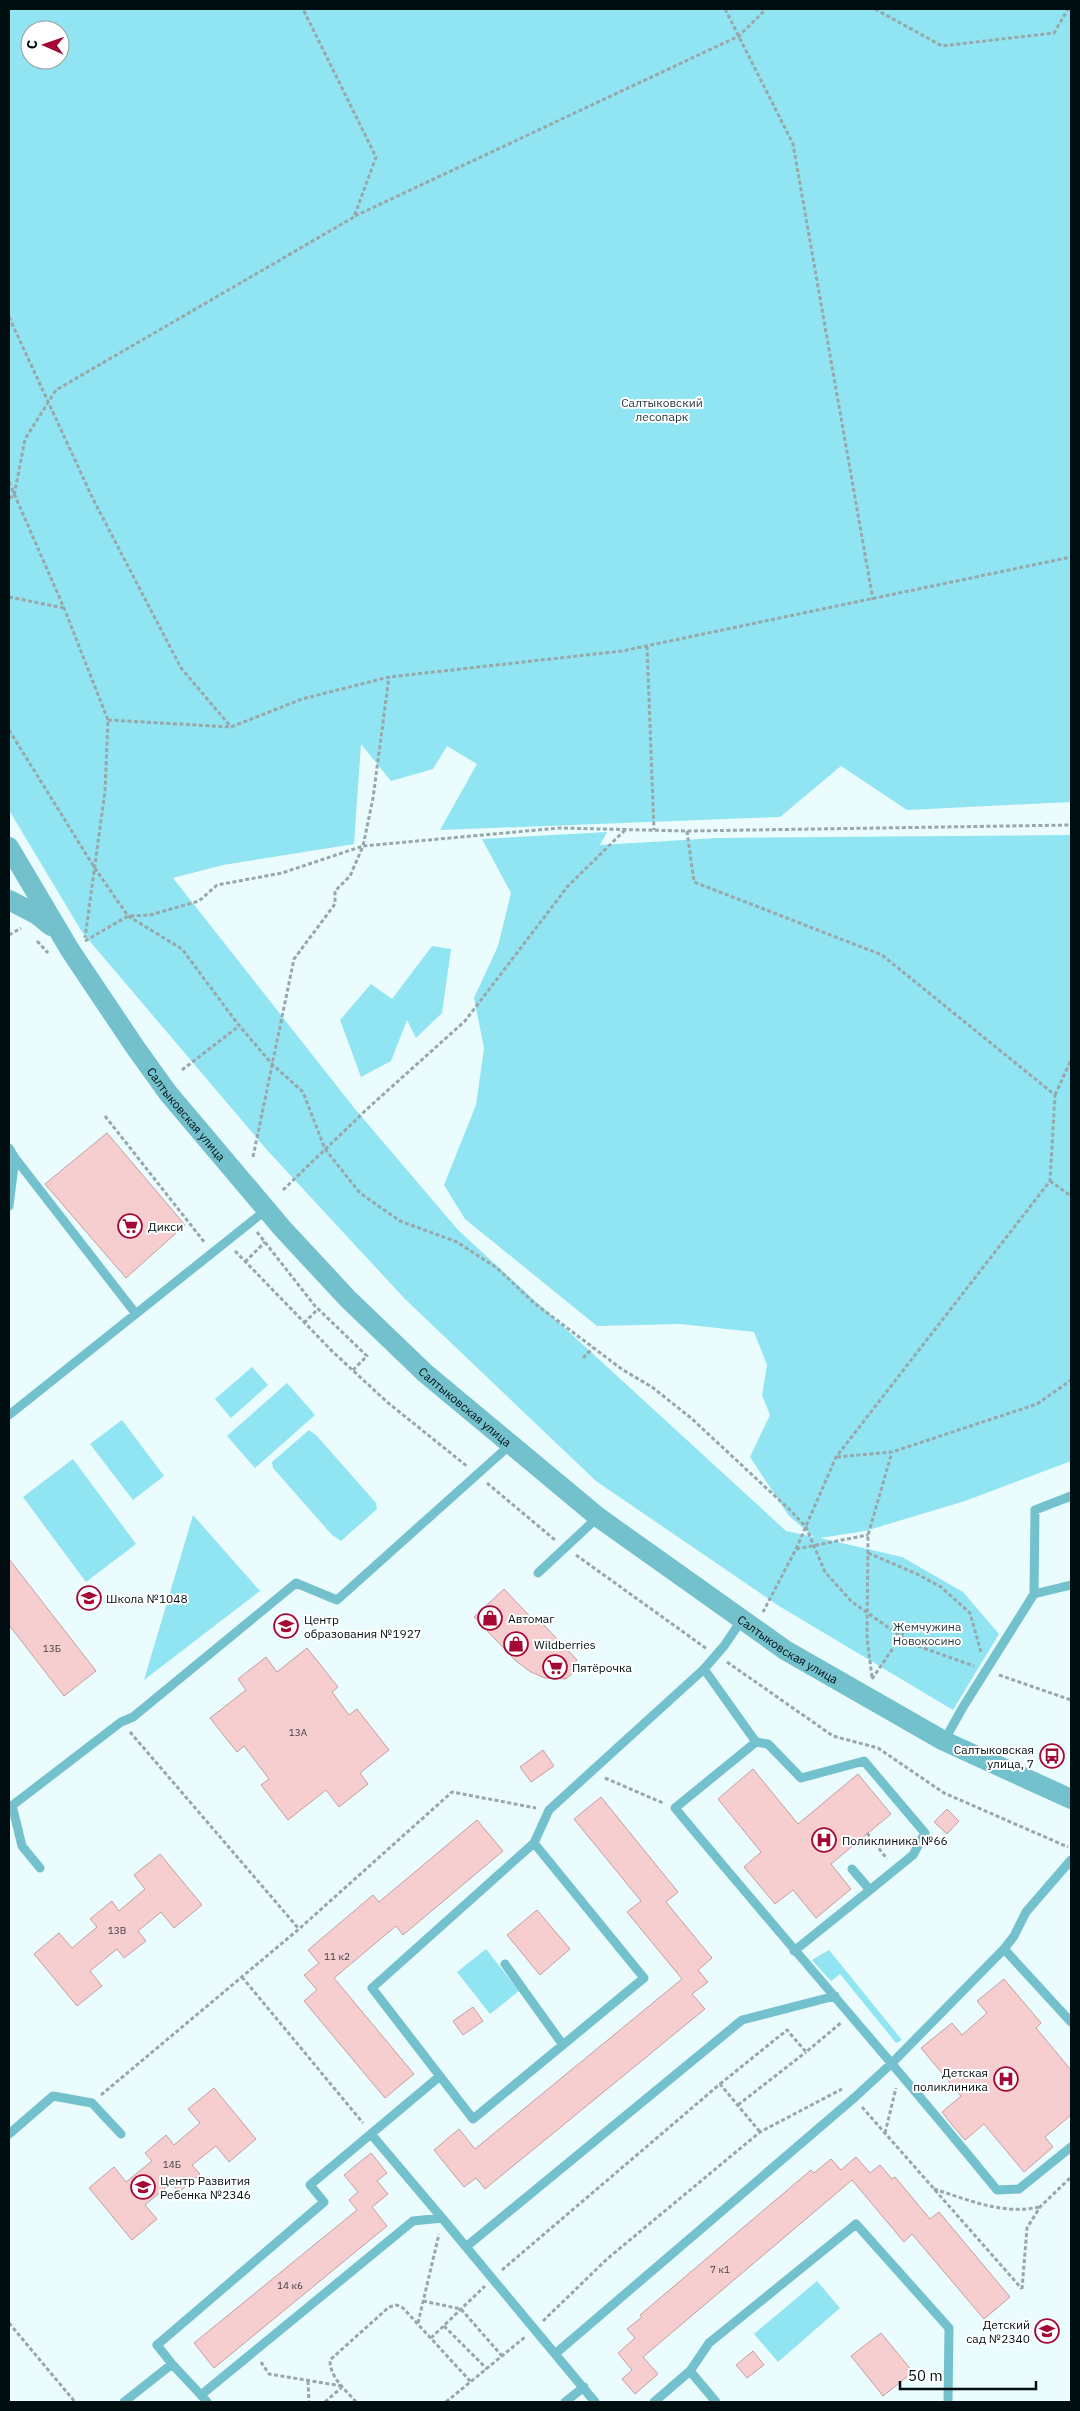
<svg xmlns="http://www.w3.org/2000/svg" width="1080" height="2411" viewBox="0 0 1080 2411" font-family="'IBM Plex Sans',sans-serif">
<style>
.green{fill:#91e4f1;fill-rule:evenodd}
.building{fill:#f7cecf;stroke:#c59e9f}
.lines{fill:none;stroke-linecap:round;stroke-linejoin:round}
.path{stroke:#98a8aa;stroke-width:3;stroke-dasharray:4 2.5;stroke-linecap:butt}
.service{stroke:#73c1cd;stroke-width:9}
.tertiary{stroke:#73c1cd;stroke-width:20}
.labels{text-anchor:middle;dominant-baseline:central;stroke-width:4;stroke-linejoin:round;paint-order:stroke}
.number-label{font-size:10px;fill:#3e3e40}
.park-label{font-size:12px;fill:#1d3337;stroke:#fff}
.street-label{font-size:12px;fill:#010e11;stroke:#fff}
.poi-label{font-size:12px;fill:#010e11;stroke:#fff;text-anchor:start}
</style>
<rect width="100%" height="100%" fill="#eafcfe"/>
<!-- green -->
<path class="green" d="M9 9H1071V802L907 810 841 766 780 817 440 830 477 764 447 746 433 769 391 781 361 744 354 844 223 865 173 878 355 1109 458 1230 786 1531 814 1537 789 1516 750 1457 770 1415 762 1395 767 1365 754 1332 680 1324 597 1326 465 1219 444 1185 476 1105 484 1048 474 998 498 946 511 893 482 839 607 832 600 845 717 838 1071 835V1461L965 1501 865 1531 820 1538 902 1557 963 1592 999 1634 953 1710 779 1606 596 1481 405 1299 267 1150 82 932 9 810ZM30 30H60V60H30Z
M432 946 451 949 442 1013 416 1038 407 1020 391 1061 361 1077 340 1020 371 984 392 999Z
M252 1367 268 1385 231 1418 215 1399Z
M287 1383 315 1415 255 1468 227 1436Z
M122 1420 164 1476 133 1500 90 1444Z
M309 1430 317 1436 376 1503 377 1509 341 1541 332 1535 273 1468 272 1462Z
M73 1459 136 1544 86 1582 23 1497Z
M193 1515 260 1591 144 1680Z
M486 1949 519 1991 490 2014 457 1972Z
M829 1950 902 2040 896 2043 840 1974 831 1981 812 1960Z
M817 2281 840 2308 778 2362 754 2334Z"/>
<!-- building -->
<path class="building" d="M107 1133 185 1225 126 1278 45 1184Z
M9 1559 96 1671 64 1696 9 1625Z
M504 1589 538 1625 541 1622 577 1660 571 1667 575 1671 566 1679 545 1678 531 1672 516 1661 474 1617Z
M307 1648 338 1687 332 1692 349 1715 357 1709 389 1750 360 1773 368 1784 339 1807 326 1790 288 1820 261 1785 269 1779 244 1746 237 1752 210 1718 246 1690 238 1679 266 1657 277 1672Z
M543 1750 554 1766 531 1782 520 1767Z
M753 1769 798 1824 858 1774 891 1814 831 1864 851 1889 816 1918 793 1890 775 1904 744 1867 761 1852 718 1799Z
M601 1797 678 1892 666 1902 712 1958 698 1970 708 1982 692 1994 705 2009 485 2189 476 2178 464 2187 434 2150 459 2129 475 2149 682 1979 627 1912 641 1901 574 1819Z
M947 1809 959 1821 947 1834 934 1822Z
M477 1820 503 1851 403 1935 396 1926 334 1978 414 2074 385 2098 304 2001 317 1990 304 1975 319 1963 308 1950 373 1895 379 1902Z
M160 1854 202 1905 174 1928 161 1912 138 1931 146 1941 124 1958 117 1949 90 1971 102 1986 77 2006 34 1954 59 1933 72 1948 97 1927 90 1919 112 1901 119 1911 145 1889 134 1875Z
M537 1910 570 1949 540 1975 507 1935Z
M1004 1979 1041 2023 1036 2028 1071 2070V2115L1045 2137 1053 2147 1024 2172 984 2124 965 2140 953 2126 942 2112 961 2096 921 2048 952 2023 962 2035 987 2013 977 2001Z
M473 2007 483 2021 463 2035 453 2021Z
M214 2088 256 2139 229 2162 216 2146 192 2165 200 2174 179 2192 171 2183 145 2205 157 2219 132 2240 89 2188 114 2167 126 2182 152 2161 145 2153 166 2135 174 2145 200 2123 188 2109Z
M371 2153 387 2173 377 2181 388 2194 372 2207 387 2226 214 2368 194 2343 357 2210 349 2200 358 2192 344 2175Z
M856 2157 870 2173 880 2165 892 2179 895 2177 930 2219 939 2212 1010 2297 984 2319 912 2234 904 2242 852 2180 643 2357 658 2374 635 2394 622 2379 632 2370 618 2353 635 2338 627 2329 642 2317 640 2315 811 2170 814 2173 831 2159 841 2170Z
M881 2333 913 2372 883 2396 851 2356Z
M753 2351 764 2365 747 2378 736 2365Z"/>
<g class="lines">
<!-- path -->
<path class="path" d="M725 9 793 144 873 600
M875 9 942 46 1054 33 1068 9
M355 216 739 36 766 9
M9 317 93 499 181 668 231 727
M9 482 64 608 108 720 105 791 85 938
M9 498 14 496 25 439 56 390 354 217 376 157 303 9
M9 597 64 608
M647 646 654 830
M108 720 231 727 302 699 389 677 622 651 1071 557
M9 730 94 867 128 916 182 949 237 1023 272 1064 303 1092 325 1149 360 1193 400 1221 457 1242 497 1268 534 1303 623 1370 652 1387 691 1418 791 1511 806 1527 825 1572 852 1602 912 1644 974 1666
M687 831 694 882 882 955 1055 1095 1050 1181 836 1457 796 1549 763 1612
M9 935 21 928
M37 941 48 953
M85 941 128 916 150 915 199 901 217 885 282 873 363 846 373 798 389 677
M182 1070 239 1026
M1055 1095 1071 1060
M105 1116 205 1243
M253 1157 294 959 335 904V891L350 876 363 846 559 828 687 831 1071 825
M1050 1181 1071 1196
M283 1190 367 1109 465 1021 568 886 625 830
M257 1232 315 1306 367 1356 353 1370
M235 1251 333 1352 387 1402 468 1467
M245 1262 265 1242
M304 1323 318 1309
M583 1358 593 1348
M837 1457 892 1452 1037 1404 1071 1380
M487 1483 555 1540
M796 1549 868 1535
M868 1553 917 1574 941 1587 970 1613 981 1652
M576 1555 707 1649
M727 1662 833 1736 878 1748 944 1793 1068 1847
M999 1675 1071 1700
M872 1677 867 1638 868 1535 892 1452
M872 1679 908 1626
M130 1732 299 1929
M605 1778 663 1803
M867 1833 887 1859
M242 1977 363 2123
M720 2084 787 2030 806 2052 842 2022
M101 2095 299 1929 452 1792 536 1808
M738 2105 806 2052
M862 2107 1022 2289
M885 2133 896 2088
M934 2189C969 2200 1002 2215 1039 2207
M502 2270 720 2084 760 2132
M1022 2289 1027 2228 1040 2207 1071 2177
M423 2301 461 2309 502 2356
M543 2321 607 2259 760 2132 842 2089
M9 2323 75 2402
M418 2323 439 2234
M444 2326 487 2369
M431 2338 485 2286
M261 2362 269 2374 342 2386
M308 2381 309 2402
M325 2402 342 2387
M356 2402C345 2389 330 2378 330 2360L389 2307 397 2305 403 2308 471 2382
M446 2402 525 2337"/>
<!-- service -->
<path class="service" d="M9 1148 15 1158 9 1206
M15 1158 136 1314
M9 1415 266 1210
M538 1573 598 1517
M1034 1594 1035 1510 1071 1496
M704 1669 756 1742 675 1808C782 1937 892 2061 997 2190L1019 2189 1071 2147
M944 1741 963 1707 1034 1594 1071 1585
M756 1742 768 1744 801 1778 864 1761 925 1833 913 1855 870 1890
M12 1805 22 1846 40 1868
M9 1808 121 1722 133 1717 296 1583 337 1600 510 1445
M534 1843 644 1978 473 2119 372 1988 534 1843 549 1810 704 1669 724 1646 741 1621
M1004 1949 1071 2022
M794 1951 870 1890 852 1869
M505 1964 563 2045
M9 2134 53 2096 92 2103 121 2134
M371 2134 442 2218
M467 2246 742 2020 835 1996
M555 2354 854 2098 892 2063 1004 1949 1014 1936 1026 1912 1071 1860
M172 2364 157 2345 324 2202 310 2185 440 2076
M690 2371 709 2343 856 2224 949 2328 948 2402
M124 2402 172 2364 201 2395
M207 2402 201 2395 413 2221 442 2218 595 2402
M565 2402 584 2387
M654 2402 690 2371 716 2402"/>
<!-- tertiary -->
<g class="tertiary">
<path id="s1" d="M9 847 70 950 135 1047 168 1093 282 1228 348 1299 425 1373 598 1517 785 1650 944 1741 1071 1799"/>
<path d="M9 900 36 914 51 926"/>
</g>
</g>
<!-- icons -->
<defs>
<g id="supermarket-ring" transform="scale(1.25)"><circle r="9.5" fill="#fff" stroke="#a40834" stroke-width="1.5"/><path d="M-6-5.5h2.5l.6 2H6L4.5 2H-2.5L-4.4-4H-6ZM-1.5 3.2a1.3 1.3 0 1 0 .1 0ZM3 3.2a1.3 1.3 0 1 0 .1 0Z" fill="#a40834"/></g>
<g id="school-ring" transform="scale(1.25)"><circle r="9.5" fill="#fff" stroke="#a40834" stroke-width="1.5"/><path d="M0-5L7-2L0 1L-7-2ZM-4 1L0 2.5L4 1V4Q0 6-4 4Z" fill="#a40834"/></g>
<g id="shop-ring" transform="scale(1.25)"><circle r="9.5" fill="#fff" stroke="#a40834" stroke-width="1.5"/><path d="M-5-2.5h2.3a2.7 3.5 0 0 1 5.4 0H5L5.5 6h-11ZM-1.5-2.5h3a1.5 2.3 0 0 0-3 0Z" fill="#a40834"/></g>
<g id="bus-ring" transform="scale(1.25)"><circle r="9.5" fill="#fff" stroke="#a40834" stroke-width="1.5"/><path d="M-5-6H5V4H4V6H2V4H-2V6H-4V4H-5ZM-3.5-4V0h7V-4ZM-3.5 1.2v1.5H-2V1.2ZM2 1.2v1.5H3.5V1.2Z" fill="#a40834"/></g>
<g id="hospital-ring" transform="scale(1.25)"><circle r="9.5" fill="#fff" stroke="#a40834" stroke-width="1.5"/><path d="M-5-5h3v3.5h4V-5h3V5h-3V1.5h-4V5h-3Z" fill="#a40834"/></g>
</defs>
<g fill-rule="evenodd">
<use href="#supermarket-ring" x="130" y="1226"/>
<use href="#school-ring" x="89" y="1598"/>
<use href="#shop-ring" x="490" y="1618"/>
<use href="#school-ring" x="286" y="1626"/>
<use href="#shop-ring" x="516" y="1644"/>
<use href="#supermarket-ring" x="555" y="1667"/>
<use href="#bus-ring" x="1052" y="1756"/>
<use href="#hospital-ring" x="824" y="1840"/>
<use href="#hospital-ring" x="1006" y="2079"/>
<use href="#school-ring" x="143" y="2187"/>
<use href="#school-ring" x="1047" y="2331"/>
</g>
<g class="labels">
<!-- number labels -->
<g class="number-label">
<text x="52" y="1648">13Б</text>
<text x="298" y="1732">13А</text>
<text x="117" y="1930">13В</text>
<text x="337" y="1956">11 к2</text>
<text x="172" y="2164">14Б</text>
<text x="720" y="2269">7 к1</text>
<text x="290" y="2285">14 к6</text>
</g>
<!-- park labels -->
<g class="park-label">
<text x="662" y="402">Салтыковский<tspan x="662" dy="14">лесопарк</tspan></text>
<text x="927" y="1626">Жемчужина<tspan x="927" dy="14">Новокосино</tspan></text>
</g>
<!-- street labels -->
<g class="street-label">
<text stroke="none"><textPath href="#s1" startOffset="321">Салтыковская улица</textPath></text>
<text stroke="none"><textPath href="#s1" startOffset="726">Салтыковская улица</textPath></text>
<text stroke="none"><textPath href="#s1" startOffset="1130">Салтыковская улица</textPath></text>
</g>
<!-- poi labels -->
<g class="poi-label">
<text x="148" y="1226">Дикси</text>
<text x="106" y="1598">Школа №1048</text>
<text x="508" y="1618">Автомаг</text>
<text x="304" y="1619">Центр<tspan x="304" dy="14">образования №1927</tspan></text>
<text x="534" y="1644">Wildberries</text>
<text x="572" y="1667">Пятёрочка</text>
<text x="1034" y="1749" text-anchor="end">Салтыковская<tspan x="1034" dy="14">улица, 7</tspan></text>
<text x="842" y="1840">Поликлиника №66</text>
<text x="988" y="2072" text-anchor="end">Детская<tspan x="988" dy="14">поликлиника</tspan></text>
<text x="160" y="2180">Центр Развития<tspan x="160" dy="14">Ребенка №2346</tspan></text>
<text x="1030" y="2324" text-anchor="end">Детский<tspan x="1030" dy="14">сад №2340</tspan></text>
</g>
</g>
<!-- border -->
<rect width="1080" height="2411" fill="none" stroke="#010e11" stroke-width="20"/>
<!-- north arrow -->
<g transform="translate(45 45) rotate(272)"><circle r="24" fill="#ffffff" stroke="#999fa0"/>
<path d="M0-4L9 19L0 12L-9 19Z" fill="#a40834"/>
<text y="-8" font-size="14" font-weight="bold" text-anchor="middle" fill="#010e11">С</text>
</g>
<!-- scale -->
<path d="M900 2381v8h136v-8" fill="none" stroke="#010e11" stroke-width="2.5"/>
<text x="908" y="2381" font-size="15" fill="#010e11" stroke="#ffffff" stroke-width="4" paint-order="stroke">50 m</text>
</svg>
